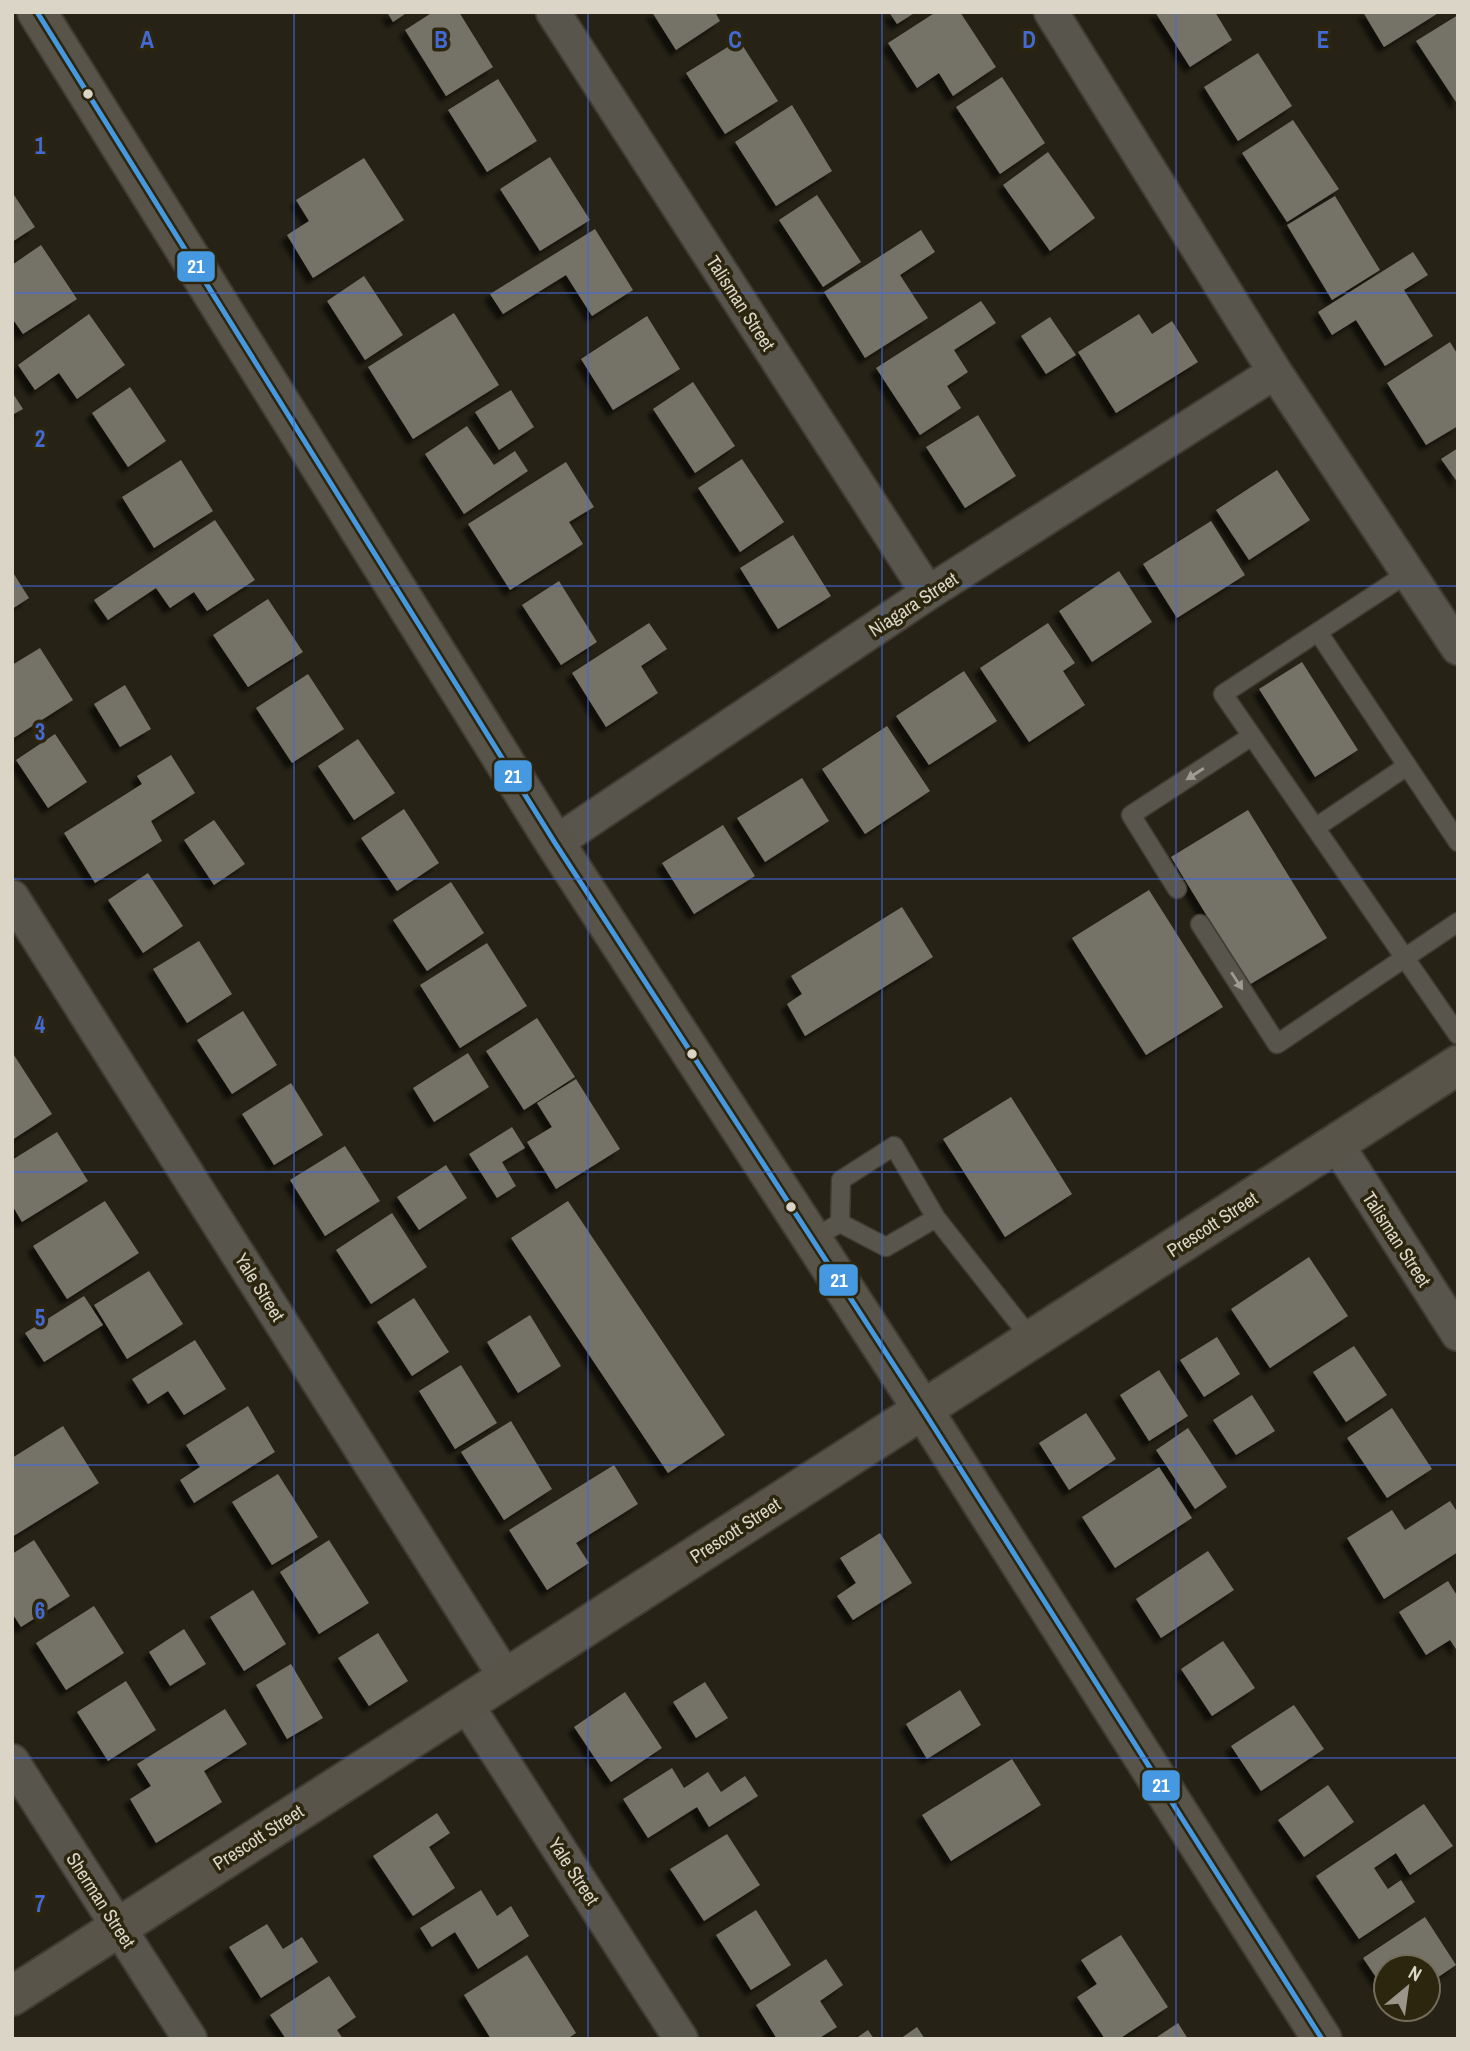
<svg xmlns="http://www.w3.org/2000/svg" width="1470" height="2051" viewBox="0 0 1470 2051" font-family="'Archivo Narrow',sans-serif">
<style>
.building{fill:#757267;filter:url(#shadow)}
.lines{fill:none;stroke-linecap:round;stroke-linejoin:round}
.lane-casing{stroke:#403c33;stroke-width:21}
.street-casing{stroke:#403c33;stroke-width:37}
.secondary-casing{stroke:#403c33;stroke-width:42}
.lane{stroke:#58554c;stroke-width:18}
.street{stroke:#58554c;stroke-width:33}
.secondary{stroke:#585449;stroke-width:38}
.bus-1-casing{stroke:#2d260f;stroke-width:10}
.bus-1{stroke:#4699e1;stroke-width:5}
.oneway{fill:#a09b90}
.grid{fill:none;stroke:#4369d5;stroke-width:2;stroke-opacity:0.55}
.bus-dot{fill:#dad5c7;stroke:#2d260f;stroke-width:2.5}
.labels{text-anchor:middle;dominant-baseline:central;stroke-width:7;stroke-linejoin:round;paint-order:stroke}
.street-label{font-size:19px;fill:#dad5c7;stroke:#2d260f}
.grid-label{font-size:23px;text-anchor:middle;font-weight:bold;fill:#4369d5;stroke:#2d260f;stroke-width:7;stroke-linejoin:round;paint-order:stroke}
.line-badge{stroke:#2d260f;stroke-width:2.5}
.badge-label{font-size:19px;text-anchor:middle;font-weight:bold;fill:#fff}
</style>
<defs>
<filter id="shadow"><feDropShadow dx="-6" dy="6" stdDeviation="2" flood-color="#0009"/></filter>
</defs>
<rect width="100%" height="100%" fill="#262216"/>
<!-- building -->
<path class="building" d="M387 12H408L393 22Z
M433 12H459L493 67 446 96 405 30Z
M652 12H715L720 21 676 50Z
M889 12H916L897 24Z
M936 12H960L996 67 953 96 939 73 917 88 888 43Z
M1155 12H1215L1232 40 1190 67Z
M1363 12H1440L1384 47Z
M1458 15V105L1416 41Z
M739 40 778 101 725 134 686 73Z
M1258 53 1292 106 1238 141 1204 87Z
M1002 77 1045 143 1000 174 956 107Z
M498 79 537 141 487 172 448 110Z
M792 105 832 171 776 206 735 142Z
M1293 120 1339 189 1287 222 1242 153Z
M1048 152 1095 218 1050 251 1003 185Z
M550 157 590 220 540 251 500 189Z
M364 158 404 220 313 278 287 235 309 221 296 200Z
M12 192 35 227 12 242Z
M817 195 861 262 823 287 779 220Z
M1335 196 1380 270 1332 300 1287 225Z
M595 229 633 290 592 316 566 275 503 314 490 294Z
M921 230 935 252 900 275 928 318 865 358 824 292Z
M41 245 77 299 23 334 12 318V265Z
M1413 252 1428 275 1404 290 1433 336 1385 366 1356 320 1332 335 1318 312Z
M364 276 403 335 365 360 327 301Z
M981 301 996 323 954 350 968 372 947 386 961 408 920 435 876 368Z
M454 313 499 385 413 439 368 367Z
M89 314 125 365 77 399 59 373 35 390 18 365Z
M1139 314 1152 334 1172 321 1198 362 1116 413 1078 352Z
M647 316 680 369 613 410 581 359Z
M1050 317 1076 355 1046 374 1021 336Z
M1450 342 1458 355V426L1426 445 1387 383Z
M693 382 735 446 695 473 653 409Z
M130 387 166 441 128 467 92 413Z
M511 390 534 427 499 450 475 412Z
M12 392 23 409 12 415Z
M978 415 1016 476 965 508 926 447Z
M467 426 494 465 515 451 528 471 464 514 425 454Z
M1458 448V483L1441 459Z
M742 459 784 522 740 552 698 488Z
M181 460 213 511 154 548 122 497Z
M566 462 594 507 569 522 583 544 510 590 468 524Z
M1277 470 1310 520 1249 560 1216 510Z
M215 520 255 580 207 611 194 592 170 608 156 588 108 620 94 600Z
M1211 521 1245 575 1177 618 1143 564Z
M793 535 831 596 778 629 740 568Z
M12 571 29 598 12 609Z
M1119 571 1152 622 1092 662 1059 611Z
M559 581 597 642 561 665 522 605Z
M268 599 303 652 248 687 213 635Z
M649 623 667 649 641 666 658 693 606 727 572 673Z
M1048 623 1075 663 1063 671 1085 705 1029 742 980 668Z
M40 648 73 700 12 739V665Z
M1302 662 1358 750 1315 777 1259 689Z
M964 671 997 721 929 765 896 716Z
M308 674 344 729 292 763 256 708Z
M125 685 151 729 120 747 94 704Z
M887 726 930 791 865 834 822 769Z
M55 734 87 782 48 808 16 760Z
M358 739 395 793 354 820 318 766Z
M171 755 195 793 151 821 162 841 95 883 64 833 142 784 137 776Z
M802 778 829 821 765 862 737 818Z
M404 809 439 863 397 891 361 838Z
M1248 810 1327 938 1249 985 1171 857Z
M214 820 245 864 214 885 184 840Z
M723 825 755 876 694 914 662 863Z
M148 873 183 926 143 953 108 900Z
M451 882 484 933 427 971 393 920Z
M1149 890 1223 1007 1146 1055 1072 938Z
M902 907 933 957 805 1036 787 1004 802 994 791 976Z
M199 941 232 994 187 1023 153 969Z
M487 943 527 1006 460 1048 420 985Z
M243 1011 277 1065 232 1094 197 1040Z
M537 1018 575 1077 524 1110 486 1051Z
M12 1052 52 1114 12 1140Z
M468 1053 489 1087 434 1122 413 1088Z
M576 1079 620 1149 556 1189 527 1142 552 1127 537 1103Z
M291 1083 323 1135 274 1165 242 1114Z
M1011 1097 1072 1194 1005 1237 943 1139Z
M512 1127 525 1148 502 1162 516 1186 497 1198 469 1154Z
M57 1132 88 1181 22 1222 12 1205V1160Z
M345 1146 380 1201 325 1236 290 1180Z
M446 1165 467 1198 419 1230 397 1197Z
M105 1201 139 1253 67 1299 33 1246Z
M568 1201 725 1435 668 1473 511 1238Z
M392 1213 427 1267 371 1304 336 1250Z
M1309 1257 1348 1316 1270 1368 1231 1309Z
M149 1271 183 1324 127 1359 94 1305Z
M84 1296 103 1325 44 1362 25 1333Z
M414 1298 449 1352 412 1376 377 1322Z
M530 1315 561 1366 518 1393 487 1342Z
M1217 1337 1240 1374 1204 1397 1180 1360Z
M195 1340 226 1389 184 1415 168 1391 148 1404 132 1379Z
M1354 1346 1387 1395 1346 1422 1313 1372Z
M461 1365 497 1423 455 1449 419 1391Z
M1159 1370 1188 1416 1149 1441 1120 1395Z
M1252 1395 1275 1431 1236 1455 1213 1420Z
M248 1406 275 1452 194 1503 180 1480 200 1467 186 1445Z
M1392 1408 1432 1469 1387 1498 1347 1438Z
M1086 1413 1116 1459 1069 1490 1039 1443Z
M511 1421 552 1489 504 1520 461 1452Z
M63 1426 99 1483 12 1537V1458Z
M1188 1428 1227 1487 1195 1509 1156 1450Z
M614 1465 638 1504 576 1543 589 1563 547 1590 509 1530Z
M1159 1467 1192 1518 1115 1568 1082 1517Z
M278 1474 318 1537 272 1565 232 1502Z
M1450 1501 1458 1513V1552L1384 1599 1347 1538 1392 1510 1405 1530Z
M880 1533 912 1583 853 1620 837 1596 856 1583 840 1558Z
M34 1540 70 1596 21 1627 12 1613V1554Z
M329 1540 369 1603 319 1634 280 1572Z
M1208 1551 1234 1590 1161 1638 1136 1599Z
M1448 1581 1458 1597V1652L1450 1640 1426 1655 1399 1612Z
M253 1590 286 1644 244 1671 210 1617Z
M94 1606 124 1653 66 1690 36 1643Z
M184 1629 206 1664 170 1686 149 1652Z
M378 1633 408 1681 369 1706 338 1658Z
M1223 1641 1255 1688 1212 1716 1181 1669Z
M291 1664 323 1718 287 1739 256 1685Z
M126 1681 156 1730 108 1761 77 1712Z
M705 1682 728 1718 696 1738 673 1702Z
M960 1690 981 1725 927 1759 906 1724Z
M625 1692 662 1748 611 1782 574 1727Z
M1294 1705 1324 1749 1261 1791 1231 1746Z
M225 1709 247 1744 204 1771 222 1802 156 1843 130 1799 151 1786 137 1764Z
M1012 1759 1041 1805 951 1861 922 1815Z
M672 1768 684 1788 708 1772 721 1792 745 1776 758 1796 709 1827 697 1807 648 1838 623 1799Z
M1328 1785 1354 1822 1304 1857 1278 1820Z
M1424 1804 1453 1846 1410 1875 1396 1853 1374 1868 1388 1889 1401 1880 1415 1902 1359 1939 1316 1876Z
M437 1813 450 1833 429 1847 455 1888 413 1916 373 1856Z
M727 1834 760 1885 704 1921 670 1869Z
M481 1890 497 1916 511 1906 529 1936 478 1969 455 1932 432 1947 420 1928Z
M756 1910 791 1965 751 1990 716 1935Z
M1425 1917 1456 1965 1428 1984V1967H1386V1992L1363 1958Z
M267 1924 283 1949 302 1937 318 1962 261 1998 229 1947Z
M1121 1935 1168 2007 1119 2039H1105L1077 1997 1097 1984 1081 1960Z
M527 1955 576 2033 567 2039H491L464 1995Z
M826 1959 843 1985 820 2001 837 2027 818 2039H777L756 2005Z
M329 1976 356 2017 337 2030 343 2039H286L270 2015Z
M1178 2023 1188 2039H1154Z
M917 2027 925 2039H900Z
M868 2030 874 2039H855Z"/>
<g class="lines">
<!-- lane casing -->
<g class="lane-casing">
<path id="lane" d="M1408 573 1223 694 1458 1035
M1318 632 1458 842
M1315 828 1407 766
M1177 889 1131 815 1252 736
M1200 924 1277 1044 1458 922
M840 1223 886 1247 936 1218
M812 1239 840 1223 841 1180 894 1146 936 1218 1032 1340"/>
</g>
<!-- street casing -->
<g class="street-casing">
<path id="street" d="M553 12 928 593
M1051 12 1275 372 1458 648
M555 843 928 593 1275 372
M12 897 506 1678
M1336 1143 1458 1334
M466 1704 681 2039
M12 1761 190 2039"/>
</g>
<!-- secondary casing -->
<g class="secondary-casing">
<path id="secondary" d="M37 12 555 843 923 1410 1322 2039
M12 1996 1458 1065"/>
</g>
<!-- lane -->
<use href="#lane" class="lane"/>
<!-- street -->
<use href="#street" class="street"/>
<!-- secondary -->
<use href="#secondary" class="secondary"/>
<!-- bus-1 casing -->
<g class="bus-1-casing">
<path id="bus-1" d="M37 12 555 843 923 1410 1322 2039"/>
</g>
<!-- bus-1 -->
<use href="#bus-1" class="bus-1"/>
</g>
<!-- one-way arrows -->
<defs><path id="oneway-solid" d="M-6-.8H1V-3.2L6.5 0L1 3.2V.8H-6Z" transform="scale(1.75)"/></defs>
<g class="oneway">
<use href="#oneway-solid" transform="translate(1195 774) rotate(147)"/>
<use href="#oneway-solid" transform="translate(1237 981) rotate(57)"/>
</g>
<!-- grid -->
<path class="grid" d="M294 12V2039M588 12V2039M882 12V2039M1176 12V2039M12 293H1458M12 586H1458M12 879H1458M12 1172H1458M12 1465H1458M12 1758H1458"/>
<!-- markers -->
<g class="bus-dot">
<circle cx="88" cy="94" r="6"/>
<circle cx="692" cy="1054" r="6"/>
<circle cx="791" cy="1207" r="6"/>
</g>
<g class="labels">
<!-- street labels -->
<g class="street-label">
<text transform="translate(741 303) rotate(57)">Talisman Street</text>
<text transform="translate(913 604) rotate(-33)">Niagara Street</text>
<text transform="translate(1212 1224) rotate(-33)">Prescott Street</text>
<text transform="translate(1397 1239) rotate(57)">Talisman Street</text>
<text transform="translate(260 1287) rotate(58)">Yale Street</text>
<text transform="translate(735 1530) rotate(-33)">Prescott Street</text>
<text transform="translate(258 1837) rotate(-33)">Prescott Street</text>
<text transform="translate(574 1871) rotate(57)">Yale Street</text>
<text transform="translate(101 1900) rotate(57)">Sherman Street</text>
</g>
</g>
<g class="grid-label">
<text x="147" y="48">A</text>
<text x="441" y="48">B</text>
<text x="735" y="48">C</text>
<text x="1029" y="48">D</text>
<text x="1323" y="48">E</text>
<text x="40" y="154">1</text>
<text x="40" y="447">2</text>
<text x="40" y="740">3</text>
<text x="40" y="1033">4</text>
<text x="40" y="1326">5</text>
<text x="40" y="1619">6</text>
<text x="40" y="1912">7</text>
</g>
<g class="line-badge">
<rect x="176" y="250" width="40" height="33" rx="7" fill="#4699e1"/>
<rect x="493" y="759" width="40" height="34" rx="7" fill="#4699e1"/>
<rect x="818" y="1263" width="41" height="34" rx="7" fill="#4699e1"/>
<rect x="1141" y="1769" width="40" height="33" rx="7" fill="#4699e1"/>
</g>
<g class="badge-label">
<text x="196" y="273">21</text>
<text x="513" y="783">21</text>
<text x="839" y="1287">21</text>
<text x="1161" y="1792">21</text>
</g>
<!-- border -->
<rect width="1470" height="2051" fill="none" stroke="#dad5c7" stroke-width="28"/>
<!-- north arrow -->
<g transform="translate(1407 1988) rotate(29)"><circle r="33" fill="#2d260f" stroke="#726c59" stroke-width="2"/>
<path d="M0-5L12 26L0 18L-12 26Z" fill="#9b9689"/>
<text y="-10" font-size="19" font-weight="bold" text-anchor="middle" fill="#dad5c7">N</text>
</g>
</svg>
